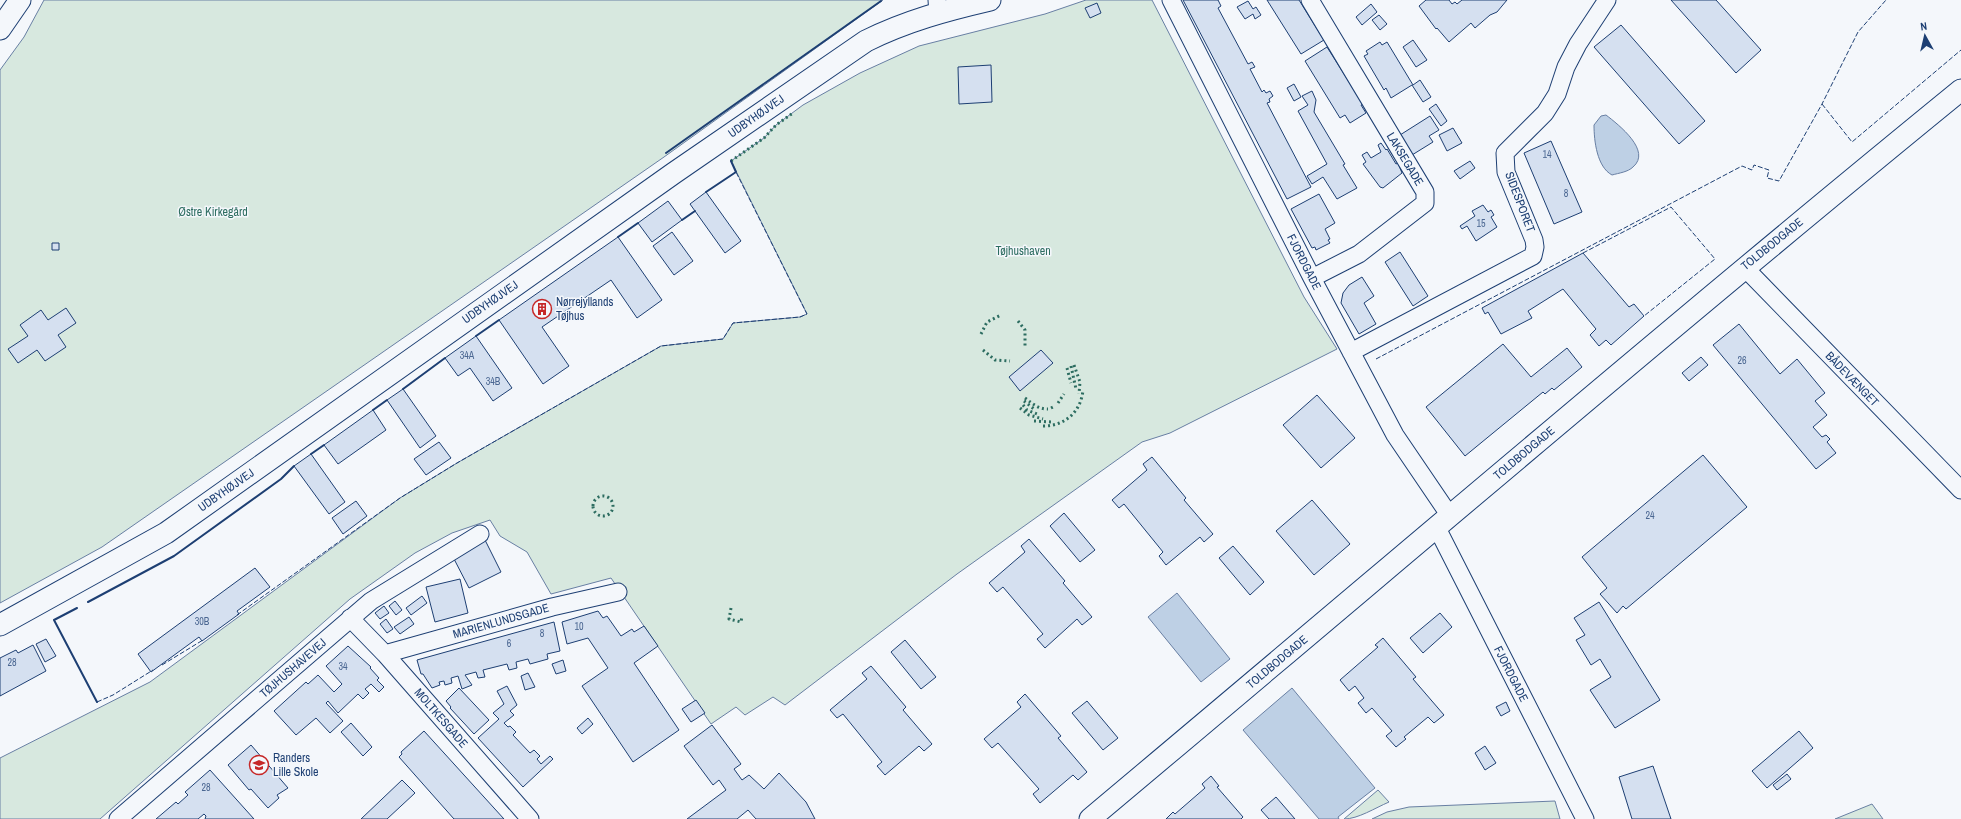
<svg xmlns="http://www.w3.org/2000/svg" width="1961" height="819" viewBox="0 0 1961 819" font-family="'Archivo Narrow',sans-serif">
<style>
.green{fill:#d7e8df;stroke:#687fa3}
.water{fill:#bed0e5;stroke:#687fa3}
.building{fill:#d5e0f0;stroke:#1d3f73}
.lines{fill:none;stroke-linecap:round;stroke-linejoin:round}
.minor-casing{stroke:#1d3f73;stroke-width:19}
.tertiary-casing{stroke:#1d3f73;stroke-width:23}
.minor{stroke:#f4f7fb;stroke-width:17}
.tertiary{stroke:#f4f7fb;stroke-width:21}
.hedge{stroke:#2c6c60;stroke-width:3;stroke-dasharray:2 3;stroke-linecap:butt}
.fence{stroke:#1d3f73;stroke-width:1;stroke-dasharray:5 2;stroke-linecap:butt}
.wall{stroke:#1d3f73;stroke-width:2}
.labels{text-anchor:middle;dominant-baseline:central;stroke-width:3;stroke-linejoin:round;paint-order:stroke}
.number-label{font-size:10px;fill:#4b6792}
.street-label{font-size:12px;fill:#1d3f73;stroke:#f4f7fb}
.park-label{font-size:12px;fill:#2c6c60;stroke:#f4f7fb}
.poi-label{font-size:12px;fill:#1d3f73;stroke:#f4f7fb;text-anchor:start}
</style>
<rect width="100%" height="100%" fill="#f4f7fb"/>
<!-- green -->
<path class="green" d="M44 0H883L664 157 102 547 0 603V70L24 37Z
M1086 0H1152L1304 297 1337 349 1170 433 1142 442 957 574 785 705 773 697 745 715 736 707 711 724 611 578 551 594 527 552 500 536 490 520 452 533 415 553 350 599 100 819H0V758L150 682 400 498 457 463 661 346 723 339 733 323 800 317 807 314 731 161 764 138 776 125 803 105 860 73 919 46 1045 14Z
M1378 790 1389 802C1375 808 1358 819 1344 819Z
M1555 801 1560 819H1372L1387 812 1409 807Z
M1872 804 1883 819H1835Z"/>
<!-- water -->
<path class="water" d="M1606 115C1619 125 1652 151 1633 167 1628 172 1619 173 1612 175 1597 167 1594 141 1594 125L1601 116Z
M1177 593 1230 659 1201 682 1148 617Z
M1292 688 1375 788 1338 817 1339 819H1319L1243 730Z"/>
<!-- building -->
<path class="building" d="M1183 0H1218L1221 6 1218 8 1248 64 1252 62 1255 67 1250 69 1262 92 1264 90 1266 93 1270 91 1273 96 1269 99 1270 102 1267 103 1311 187 1287 199Z
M1267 0H1299L1324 40 1301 54Z
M1426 0H1449L1452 4 1455 2 1457 4 1462 0H1507L1497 12 1490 15 1475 28 1471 23 1449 42 1437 28 1436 29 1419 6Z
M1671 0H1716L1761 50 1736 73Z
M1248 1 1253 9 1256 7 1261 15 1255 19 1253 14 1245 19 1237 7Z
M1097 3 1101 13 1090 18 1085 8Z
M1371 4 1377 12 1362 25 1356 17Z
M1379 15 1387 24 1380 30 1372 20Z
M1621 25 1705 121 1679 144 1594 47Z
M1413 40 1427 60 1416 67 1403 47Z
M1380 42 1382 45 1387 42 1413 85 1420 80 1431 97 1423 102 1412 85 1391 98 1386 88 1384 90 1364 56 1368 54 1366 51Z
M1327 47 1363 104 1361 105 1366 113 1350 123 1345 115 1340 118 1305 61Z
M991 65 992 102 959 104 958 67Z
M1294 84 1301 97 1294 101 1287 88Z
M1312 91 1316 100 1314 112 1345 164 1343 165 1357 188 1337 199 1323 177 1312 184 1307 176 1327 164 1298 111 1308 105 1302 96Z
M1436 104 1447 121 1441 126 1429 109Z
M1430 116 1439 130 1429 136 1433 142 1412 155 1400 135Z
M1453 128 1462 143 1447 151 1439 135Z
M1551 141 1582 212 1554 224 1524 153Z
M1381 143 1386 150 1387 149 1396 164 1398 163 1402 173 1383 188 1380 187 1363 164 1366 162 1362 155 1367 152 1371 158 1381 152 1378 145Z
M1470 161 1475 168 1460 179 1454 171Z
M706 192 741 241 725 253 690 204Z
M1319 194 1335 223 1325 229 1330 239 1328 240 1330 243 1316 250 1315 247 1312 248 1291 209Z
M668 201 682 220 652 242 638 223Z
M1483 205 1488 212 1491 210 1494 215 1491 217 1497 227 1476 241 1467 226 1462 229 1460 226 1475 216 1472 211Z
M672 232 693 261 674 275 653 246Z
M618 237 662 300 637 318 611 280 542 327 569 366 543 384 499 320Z
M52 243H59V250H52Z
M1400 252 1428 296 1413 306 1385 262Z
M1583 253 1629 307 1634 304 1644 316 1611 345 1606 340 1599 346 1590 335 1596 329 1563 289 1528 311 1532 318 1501 334 1488 312 1485 314 1482 308Z
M1362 277 1374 296 1364 303 1376 324 1359 334 1341 303 1343 293 1349 285Z
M66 308 76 323 58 335 66 347 45 361 37 350 18 363 8 349 28 336 20 325 41 310 48 320Z
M1739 324 1780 374 1797 359 1825 393 1815 401 1827 415 1813 427 1822 437 1826 435 1830 439 1827 442 1836 453 1816 469 1713 345Z
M476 336 512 388 493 401 470 368 458 376 445 358Z
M1503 344 1531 377 1567 348 1582 367 1554 390 1552 388 1545 394 1543 392 1465 456 1426 407Z
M1041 350 1053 363 1020 391 1009 377Z
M1701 357 1708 365 1689 381 1682 373Z
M403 389 436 436 420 448 387 400Z
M1317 395 1355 438 1321 468 1283 425Z
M373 410 386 430 338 464 324 445Z
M439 442 451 458 426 475 414 459Z
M311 454 345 502 329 514 294 466Z
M1703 455 1747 507 1626 609 1623 606 1617 613 1600 594 1607 588 1582 557Z
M1152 457 1186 498 1184 500 1213 534 1204 542 1200 537 1166 565 1159 556 1163 552 1124 504 1119 508 1112 500 1147 470 1143 464Z
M1312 500 1350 544 1314 575 1276 531Z
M356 501 367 516 343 534 332 518Z
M1064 513 1095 550 1080 562 1050 526Z
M1029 539 1065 581 1063 583 1092 617 1082 625 1077 619 1045 648 1037 639 1043 634 1003 587 997 592 989 583 1025 552 1021 546Z
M485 540 501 572 469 588 453 557Z
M1233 546 1264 582 1250 595 1219 558Z
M255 568 270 587 237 611 239 614 202 641 199 637 151 672 138 654Z
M460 579 468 613 435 622 426 587Z
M422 596 427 603 411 615 406 608Z
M395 601 402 610 396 615 389 606Z
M1599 602 1660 700 1615 728 1590 690 1611 677 1600 659 1591 665 1576 640 1585 635 1574 618Z
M384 606 389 613 380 619 375 613Z
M598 611 603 618 607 616 621 636 632 629 634 632 644 626 658 646 634 663 679 730 633 762 582 686 608 668 588 638 567 644 562 622Z
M1440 613 1452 627 1423 653 1410 638Z
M409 617 414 624 400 634 394 627Z
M386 619 393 629 387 633 380 624Z
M554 622 560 651 547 654 548 659 530 664 528 659 516 662 517 668 509 670 507 664 483 670 485 677 478 678 476 672 465 675 472 685 462 689 458 676 451 678 452 683 445 685 444 681 439 682 440 685 432 688 423 674H421L417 660Z
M1383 638 1416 677 1413 679 1444 715 1434 723 1428 717 1404 737 1406 739 1396 747 1386 736 1392 731 1372 708 1366 713 1358 703 1364 698 1355 686 1349 691 1340 680 1378 647 1375 645Z
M46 639 56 656 45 662 36 644Z
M905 640 936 677 921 689 891 652Z
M33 645 46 671 0 696V658L16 650 18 653Z
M348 646 371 667 370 668 379 678 377 680 384 687 379 692 371 684 365 689 369 693 363 699 358 694 338 713 328 701 326 703 343 721 330 733 316 718 296 735 274 711 306 682 308 684 318 675 334 692 342 684 326 666Z
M563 660 566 671 556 674 552 664Z
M871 666 906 707 903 710 932 744 924 751 919 746 885 775 877 766 882 762 843 714 837 718 830 710 867 679 862 673Z
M528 673 535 687 525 690 521 676Z
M507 686 517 705 510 711 514 715 504 723 508 727 510 726 516 732 513 735 530 753 534 750 540 756 537 759 541 764 550 756 553 759 523 787 478 738 499 719 493 713 504 704 497 691Z
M459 688 489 720 474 734 450 708 451 707 446 701Z
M1025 694 1061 736 1058 738 1087 772 1078 780 1073 775 1040 803 1033 794 1039 789 998 743 992 748 984 739 1021 707 1017 702Z
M696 700 705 713 691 722 682 709Z
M1087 701 1118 738 1103 750 1072 713Z
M1506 702 1510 711 1501 716 1496 707Z
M588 718 593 724 582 734 577 728Z
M351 723 372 747 363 756 341 732Z
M712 725 741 764 734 769 742 780 749 775 764 789 779 773 806 802 815 819H756L748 810 737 819H687L726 790 719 780 713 785 684 746Z
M424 731 504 819H454L399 757 402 754 401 752Z
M1799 731 1813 748 1767 788 1752 771Z
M251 745 288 788 277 795 279 798 268 808 251 789 249 790 228 765Z
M1485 746 1496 763 1485 770 1475 753Z
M1653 766 1671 819H1632L1619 777Z
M210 770 254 819H205L206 816 204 814 198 819H156L176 802 178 804 188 795 185 792Z
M1787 774 1791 779 1777 790 1773 785Z
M1211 776 1219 786 1217 787 1243 817 1241 819H1166L1173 812 1175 814 1205 788 1202 784Z
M402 780 415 793 387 819H361Z
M1276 797 1295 819H1269L1261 810Z"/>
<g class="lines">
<!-- minor casing -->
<g class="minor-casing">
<path id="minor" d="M937 0 938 13
M1171 0 1312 278 1395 435 1450 516
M1310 0 1425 192V203L1359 254 1312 278
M1744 267 1961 490
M1351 352 1533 256 1535 247 1534 240 1506 172 1505 153 1545 113 1557 94 1566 67 1578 44 1607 0
M1437 528 1585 819
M350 618 385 654 530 819
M385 654 552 607 618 592
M118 819 371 601 480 534"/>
</g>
<!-- tertiary casing -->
<g class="tertiary-casing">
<path id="tertiary" d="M0 29 20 0
M0 625 166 533 674 173 866 41C906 21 947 10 990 0
M1090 819C1380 576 1668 329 1961 90"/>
</g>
<!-- minor -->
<use href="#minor" class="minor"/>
<!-- tertiary -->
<use href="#tertiary" class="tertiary"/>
<!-- hedge -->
<path class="hedge" d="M731 161 764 138 776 125 793 113
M1018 321 1025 330V346
M981 334 987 322 1001 315
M983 350 995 360 1010 361
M1074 365 1080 382 1079 394
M1071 366 1076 389
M1067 368 1071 383
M1025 398C1033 404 1038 409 1048 409
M1024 401 1034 409
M1058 403 1064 394
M1023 405 1027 410 1037 414
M1020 408 1029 415 1043 419
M1051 408 1055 406
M1034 421 1052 422
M1043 426C1065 426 1081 412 1083 390
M593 506a10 10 0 1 1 20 0a10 10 0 1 1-20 0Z
M731 608 729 619 741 622 742 616"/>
<!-- fence -->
<path class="fence" d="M1822 104 1852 142 1961 50
M1583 253 1671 207 1715 259 1644 316
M1376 359 1742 166 1752 170 1754 165 1769 170 1767 178 1779 181 1822 104 1858 32 1886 0
M237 615 400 498 457 463 661 346 723 339 733 323 800 317 807 314 736 172
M162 665 203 640
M97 702 113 695 153 670"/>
<!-- wall -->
<path class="wall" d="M666 153 881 1
M706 192 736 172 731 161
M682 220 695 211
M618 237 638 223
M476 336 499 320
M403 389 445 358
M373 410 387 400
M311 454 324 445
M88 602 174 556 281 479 294 466
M77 608 54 620 97 702"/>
</g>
<!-- icons -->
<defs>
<g id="building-ring" transform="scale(1)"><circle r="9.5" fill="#f4f7fb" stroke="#c62828" stroke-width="1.5"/><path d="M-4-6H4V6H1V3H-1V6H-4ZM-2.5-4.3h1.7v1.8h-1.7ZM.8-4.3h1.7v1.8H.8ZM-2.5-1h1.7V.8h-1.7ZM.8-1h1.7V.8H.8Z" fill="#c62828"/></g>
<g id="school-ring" transform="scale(1)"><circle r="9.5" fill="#f4f7fb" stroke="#c62828" stroke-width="1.5"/><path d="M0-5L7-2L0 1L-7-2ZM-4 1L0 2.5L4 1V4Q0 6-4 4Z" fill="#c62828"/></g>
</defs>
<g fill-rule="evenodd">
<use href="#building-ring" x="542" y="309"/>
<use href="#school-ring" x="259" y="765"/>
</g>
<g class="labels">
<!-- number labels -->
<g class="number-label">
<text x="1547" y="154">14</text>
<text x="1566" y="193">8</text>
<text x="1481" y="223">15</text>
<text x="467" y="355">34A</text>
<text x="1742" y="360">26</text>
<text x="493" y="381">34B</text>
<text x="1650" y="515">24</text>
<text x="202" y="621">30B</text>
<text x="579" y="626">10</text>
<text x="542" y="633">8</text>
<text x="509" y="643">6</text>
<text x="12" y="662">28</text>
<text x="343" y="666">34</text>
<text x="206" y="787">28</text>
</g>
<!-- street labels -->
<g class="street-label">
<text transform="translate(756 116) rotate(-35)">UDBYHØJVEJ</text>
<text transform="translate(1405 159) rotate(59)">LAKSEGADE</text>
<text transform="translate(1520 202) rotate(69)">SIDESPORET</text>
<text transform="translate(1772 244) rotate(-39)">TOLDBODGADE</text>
<text transform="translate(1304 262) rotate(63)">FJORDGADE</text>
<text transform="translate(490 302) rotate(-35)">UDBYHØJVEJ</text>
<text transform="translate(1852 379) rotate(46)">BÅDEVÆNGET</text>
<text transform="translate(1524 453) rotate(-40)">TOLDBODGADE</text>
<text transform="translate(226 490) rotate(-35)">UDBYHØJVEJ</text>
<text transform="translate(501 621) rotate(-16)">MARIENLUNDSGADE</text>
<text transform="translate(1277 662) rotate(-40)">TOLDBODGADE</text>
<text transform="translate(293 668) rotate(-41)">TØJHUSHAVEVEJ</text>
<text transform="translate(1511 674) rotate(63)">FJORDGADE</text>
<text transform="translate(441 718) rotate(49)">MOLTKESGADE</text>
</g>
<!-- park labels -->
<g class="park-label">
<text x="213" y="212">Østre Kirkegård</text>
<text x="1023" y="251">Tøjhushaven</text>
</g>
<!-- poi labels -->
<g class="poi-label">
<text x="556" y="302">Nørrejyllands<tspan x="556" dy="14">Tøjhus</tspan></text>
<text x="273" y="758">Randers<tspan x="273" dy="14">Lille Skole</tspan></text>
</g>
</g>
<!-- north arrow -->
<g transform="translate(1925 36) rotate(352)" stroke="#f4f7fb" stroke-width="3" paint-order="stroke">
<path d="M0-3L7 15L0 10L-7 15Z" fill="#1d3f73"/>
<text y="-6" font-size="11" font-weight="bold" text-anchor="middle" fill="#1d3f73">N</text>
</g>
</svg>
